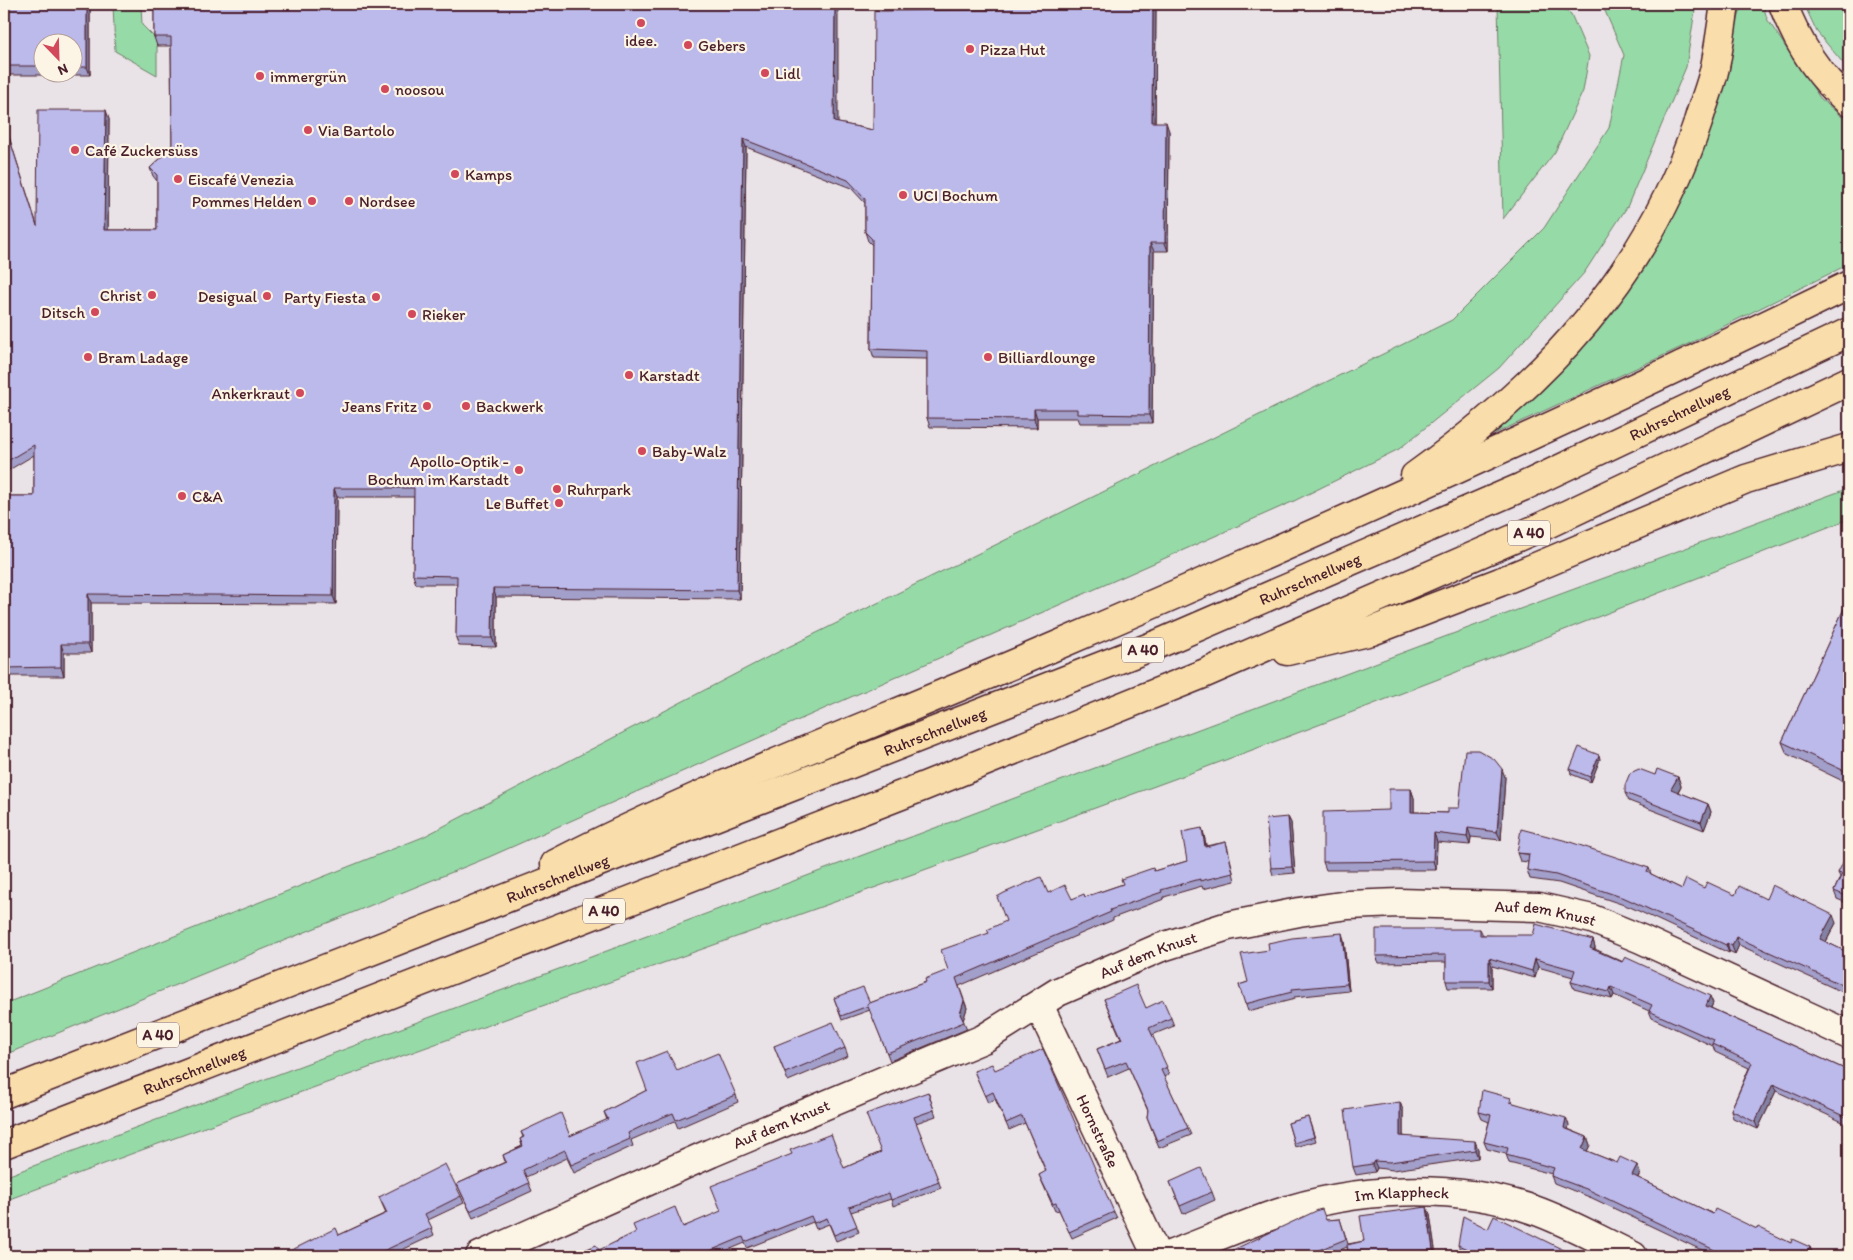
<svg xmlns="http://www.w3.org/2000/svg" width="1853" height="1260" viewBox="0 0 1853 1260" font-family="Itim,sans-serif">
<style>
.green{fill:#96dba7;stroke:#707d69}
.lines{fill:none;stroke-linecap:round;stroke-linejoin:round}
.minor-casing{stroke:#4a1f2b;stroke-width:31}
.highway-casing{stroke:#4a1f2b;stroke-width:31}
.minor{stroke:#fcf5e5;stroke-width:28}
.highway{stroke:#f9deab;stroke-width:28}
.wall{fill:#a29fca;stroke:#4a1f2b;fill-rule:evenodd}
.shaded-wall{fill:#8482a4;stroke:#4a1f2b}
.building{fill:#bcb9eb;stroke:#4a1f2b}
.poi-dot{fill:#d1495b;stroke:#fcf5e5;stroke-width:2}
.labels{text-anchor:middle;dominant-baseline:central;stroke-width:4.5;stroke-linejoin:round;paint-order:stroke}
.shield{fill:#fcf5e5;stroke:#7f5f63;stroke-width:1}
.shield-label{font-size:15px;font-weight:bold;fill:#4a1f2b}
.poi-label{font-size:16px;fill:#4a1f2b;stroke:#fcf5e5;text-anchor:start}
.street-label{font-size:16px;fill:#4a1f2b;stroke:#fcf5e5}
</style>
<rect width="100%" height="100%" fill="#e9e3e7"/>
<filter id="ink" filterUnits="userSpaceOnUse"><feTurbulence type="fractalNoise" baseFrequency=".02" numOctaves="2"/><feDisplacementMap in="SourceGraphic" scale="10" xChannelSelector="R" yChannelSelector="G"/><feConvolveMatrix kernelMatrix="1 2 1 2 8 2 1 2 1" color-interpolation-filters="sRGB"/></filter>
<g filter="url(#ink)">
<!-- green -->
<path class="green" d="M113 4H141L142 25 157 40V75L115 51Z
M1498 4H1556L1571 14 1589 56 1583 91 1555 152 1503 219Z
M1602 4H1696L1686 67 1627 207 1584 273 1499 368 1399 449 1292 502 489 857 4 1055V1004L423 837 768 657 1452 320 1544 228 1609 128 1624 55Z
M1742 4H1763L1767 19 1820 98 1849 123V264L1688 344 1494 434 1547 386 1594 330 1718 98Z
M1804 4H1849V70L1817 32Z
M1849 488V519C1634 602 1420 688 1204 768 805 916 402 1052 4 1201V1177L1471 627Z"/>
<g class="lines">
<!-- minor casing -->
<g class="minor-casing">
<g id="minor">
<path id="s1" d="M1039 1005 1157 1256"/>
<path id="s2" d="M480 1256 711 1153 983 1039 1058 992 1159 948 1228 926 1299 912 1348 905 1399 903 1539 907 1592 919 1641 939 1849 1035"/>
<path id="s3" d="M1167 1256C1203 1243 1238 1227 1273 1215 1354 1187 1453 1182 1534 1210 1568 1222 1601 1241 1633 1256"/>
</g>
</g>
<!-- highway casing -->
<g class="highway-casing">
<g id="highway">
<path d="M1783 4C1797 42 1818 76 1849 102"/>
<path d="M1415 476C1545 383 1647 276 1698 122 1703 104 1711 86 1715 67 1719 46 1722 25 1725 4"/>
<path d="M1287 651 1372 631 1500 582 1746 479 1849 448"/>
<path d="M555 864C715 782 886 720 1051 648 1320 533 1586 413 1849 285"/>
<path id="s4" d="M4 1094 1158 644 1522 487 1849 332"/>
<path id="s5" d="M4 1144 922 787 1203 674 1543 526 1849 381"/>
</g>
</g>
<!-- minor -->
<use href="#minor" class="minor"/>
<!-- highway -->
<use href="#highway" class="highway"/>
</g>
<!-- wall -->
<path class="wall" d="M4 4H90V75H4ZM42 42H72V72H42Z
M154 4 838 123 873 130 994 10 1156 4 1155 122 1169 131 1168 251H1154L1152 423H1080L1078 418H1037V428L930 427 927 418V359L874 358 871 349 872 245 868 241 865 232V203L851 188 746 147 740 599 496 597V647L459 646 456 638 457 584H416L413 575 414 497H337L336 604 91 603V653H64V676H4V496H34V455L4 473V121L37 225 109 119 108 230H157V181L153 176 150 168 172 148 171 46H157L154 37Z
M1849 598V784L1787 754 1782 742Z
M1600 759 1591 782 1571 774 1570 769Z
M1655 775 1678 777 1681 786 1678 792 1708 804 1711 812 1704 830 1629 801 1625 793Z
M1505 777 1501 840 1471 837 1470 845 1437 842 1436 870H1326L1323 862 1389 810 1411 789 1414 798V812L1448 813 1459 808Z
M1288 817 1291 823 1295 873 1273 875 1271 868Z
M1202 828 1204 835 1206 846 1226 842 1228 849 1235 881 1203 889 1202 886 1164 897V899L1113 918V920L959 986 967 1008 963 1020 967 1029 890 1061 870 1010 842 1020 834 998 870 1003 926 982 948 970 989 933 1048 893 1072 899 1085 897 1123 884 1154 871 1187 861Z
M1517 853 1649 868 1651 874 1682 889 1704 888 1735 895 1766 899 1836 923 1826 942 1849 953V995L1739 945 1735 954 1729 951V953L1630 907 1559 883 1530 879 1527 870 1528 862 1520 861Z
M1849 855V904L1837 899 1834 891 1840 877 1838 873Z
M1480 929 1483 935 1593 940 1595 947V949L1713 1003 1711 1008 1849 1071V1125L1776 1091 1758 1129 1733 1118 1731 1110 1749 1068 1715 1052 1713 1046 1652 1018 1649 1011 1614 995 1612 999 1574 989 1571 982 1573 977 1538 967 1535 978 1492 966V988H1448L1446 981V962L1379 963 1376 956Z
M1344 940 1349 991 1294 997 1295 999 1248 1011 1239 985 1248 982Z
M1104 999 1146 1008 1171 1018 1174 1026 1152 1035 1169 1074 1164 1077 1188 1128 1191 1135 1159 1148 1147 1117 1148 1111 1129 1068 1108 1077 1097 1049 1121 1039Z
M774 1046 845 1048 848 1056 788 1081Z
M677 1070 736 1095 738 1102 678 1128 675 1121 654 1130 631 1140 633 1146 574 1173 567 1158 526 1177 532 1191 473 1218 457 1184 505 1162 503 1155 522 1146 520 1139 523 1137 521 1132 570 1136 607 1120 604 1112 647 1090Z
M995 1070 1114 1212 1117 1218 1072 1238 1059 1210 1055 1211 1042 1182 1039 1175 1046 1172 1025 1123 1009 1130 995 1099 988 1103 974 1071Z
M928 1092 936 1116 916 1123 941 1188 893 1206 891 1199 851 1212 859 1232 836 1241 829 1224 816 1229 813 1222 747 1248 745 1243 714 1256H571L599 1250 683 1227 844 1168 881 1152Z
M1511 1098 1513 1103 1569 1125 1568 1129 1587 1137 1590 1145 1587 1151 1617 1163 1637 1165 1640 1173 1638 1178 1713 1214 1757 1229 1791 1243 1810 1247 1813 1255V1256H1714L1592 1198 1554 1183 1551 1176 1552 1174 1509 1163 1506 1154 1487 1149 1484 1142 1489 1122 1482 1119 1479 1112Z
M1403 1110V1136L1478 1149V1158L1393 1170 1377 1168 1375 1172 1356 1175 1353 1167Z
M1308 1117 1316 1141 1295 1147 1288 1123Z
M1170 1182 1212 1192 1215 1200 1183 1214Z
M461 1196 464 1203 428 1220 434 1235 389 1256H280L339 1235 386 1213 379 1197Z
M1430 1215 1436 1256H1349L1347 1247 1326 1256H1220L1326 1220 1340 1219 1348 1244 1364 1241Z
M1488 1229 1576 1256H1470L1461 1252 1458 1245Z"/>
<!-- shaded-wall -->
<path class="shaded-wall" d="M87 4H90V75L87 67Z
M835 4H838V131L834 122Z
M1153 4H1156L1155 131 1152 122Z
M106 110 109 119 108 239 104 230Z
M1166 122 1169 131 1168 251 1165 243Z
M743 139 746 147 740 599 737 590Z
M1150 243 1154 251 1152 423 1149 415Z
M1034 409 1037 418V428L1034 419Z
M334 488 337 497 336 604 333 596Z
M493 588 496 597V647L492 638Z
M88 594 91 603V653L88 644Z
M61 644 64 653V676L61 667Z
M1599 755 1600 759 1591 782 1590 777Z
M1502 769 1505 777 1501 840 1497 832Z
M1678 777 1681 786 1674 798 1671 789Z
M1411 789 1414 798V821L1411 812Z
M1708 804 1711 812 1704 830 1701 822Z
M1288 817 1291 823 1295 873 1292 867Z
M1202 828 1204 835 1208 854 1205 847Z
M1468 828 1471 837 1470 845 1467 837Z
M1434 833 1437 842 1436 870 1433 861Z
M1833 915 1836 923 1823 947 1820 939Z
M1342 933 1344 940 1349 991 1347 984Z
M1736 937 1739 945 1735 954 1732 946Z
M1593 940 1595 947 1593 955 1590 948Z
M1727 943 1729 951V953L1726 945Z
M1489 958 1492 966V988L1489 981Z
M1535 959 1538 967 1535 978 1532 971Z
M1611 987 1614 995 1612 999 1609 992Z
M1710 996 1713 1003 1708 1014 1706 1006Z
M964 1001 967 1008 963 1021 960 1014Z
M1773 1084 1776 1091 1758 1129 1755 1122Z
M1400 1102 1403 1110V1144L1400 1136Z
M1566 1118 1569 1125 1567 1135 1564 1128Z
M1587 1137 1590 1145 1585 1156 1582 1149Z
M1475 1141 1478 1149V1158L1475 1150Z
M1374 1161 1377 1168 1375 1172 1372 1164Z
M1637 1165 1640 1173 1635 1183 1632 1175Z
M1427 1207 1430 1215 1436 1256 1433 1250Z
M1810 1247 1813 1255V1256H1806Z"/>
<!-- building -->
<path class="building" d="M4 4H87V67H72V42H42V66H4Z
M154 4H835L834 122 873 130 874 11 994 10V4H1153L1152 122H1166L1165 243H1150L1149 415 1077 414V409H1034V419L927 418V351L871 349 872 239 865 232V198L848 180 743 139 737 590 493 588 492 638H456L457 576 413 575 414 488H334L333 596 88 594V644H61V667L4 668V496H34V445L4 463V121L37 226 38 110H106L104 230H157V175L150 168 172 148 171 37H154Z
M1849 598V773L1782 742Z
M1579 747 1599 755 1590 777 1570 769Z
M1465 750H1478L1494 759 1502 769 1497 832 1468 828 1467 837 1434 833 1433 861 1323 862V812L1389 810V789H1411V812L1448 813V808H1459Z
M1639 769 1655 775 1657 769 1678 777 1671 789 1708 804 1701 822 1625 793V785L1630 773Z
M1288 817 1292 867 1271 868 1266 819Z
M1202 828 1205 847 1226 842 1233 873 1200 881V879L1161 890 1162 892 1110 910 1111 912 956 978 964 1001 960 1014 964 1022 887 1053 867 1004 926 982 925 979 948 970 941 950 989 933 987 930 1006 921 997 897 1004 893 1041 877 1048 893 1065 885 1072 899 1084 894 1085 897 1123 884 1121 879 1153 868 1154 871 1187 861 1182 832Z
M1521 829 1567 841 1649 868 1647 872 1682 889 1686 879 1704 888 1707 882 1735 895 1739 886 1766 899 1772 885 1833 915 1820 939 1849 953V988L1736 937 1732 946 1727 943 1726 945 1627 899 1556 875 1527 870 1529 854 1517 853Z
M1847 854 1849 855V897L1834 891 1842 874 1838 873Z
M1536 924 1593 940 1590 948 1622 962 1625 957 1710 996 1706 1006 1849 1071V1115L1848 1118 1773 1084 1755 1122 1731 1110 1752 1063 1712 1044 1714 1040 1649 1011 1652 1005 1611 987 1609 992 1571 982 1575 970 1535 959 1532 971 1489 958V981H1446V955L1376 956V929H1480V935H1533Z
M1342 933 1347 984 1292 989V992L1245 1004 1239 985 1248 982 1241 954 1269 950 1268 943 1292 938Z
M1136 985 1146 1008 1163 1000 1171 1018 1149 1028 1167 1067 1161 1070 1188 1128 1157 1141 1147 1117 1148 1110 1126 1061 1105 1069 1097 1049 1122 1039 1104 999Z
M863 987 870 1003 867 1004 868 1006 841 1016 834 998Z
M833 1022 845 1048 785 1073 774 1046Z
M1043 1049 1114 1212 1069 1232 1056 1203 1053 1204 1039 1175 1046 1171 1022 1116 1006 1123 993 1092 985 1096 974 1071 992 1064 995 1070Z
M667 1051 677 1070 718 1053 736 1095 676 1120 673 1113 651 1122 628 1133 630 1139 571 1165 565 1150 523 1170 529 1183 470 1211 457 1184 506 1162 503 1155 523 1146 520 1139 524 1137 521 1132 561 1113 570 1136 608 1119 604 1112 647 1090 637 1063Z
M1482 1090 1511 1098 1510 1102 1566 1118 1564 1128 1587 1137 1582 1149 1617 1163 1620 1157 1637 1165 1632 1175 1713 1214 1715 1209 1757 1229 1758 1227 1791 1243 1792 1239 1810 1247 1806 1256H1727L1589 1190 1551 1176 1554 1168 1506 1155 1508 1148 1484 1142 1491 1115 1479 1112Z
M928 1092 934 1110 914 1117 939 1182 891 1200 889 1193 849 1207 857 1226 834 1235 827 1218 814 1223 811 1216 745 1242 743 1237 705 1253 706 1256H571L596 1245 599 1250 636 1232 633 1225 675 1207 683 1227 721 1211 711 1186 792 1154 790 1150 831 1134 844 1168 881 1152 866 1114Z
M1400 1102V1136L1475 1141V1150L1390 1162 1374 1161 1372 1164 1353 1167 1345 1110Z
M1308 1117 1314 1137 1294 1143 1288 1123Z
M445 1164 461 1196 425 1214 432 1228 373 1256H280L336 1228 339 1235 387 1213 379 1197Z
M1201 1168 1212 1192 1180 1206 1170 1182Z
M1427 1207 1433 1250 1383 1256H1349L1347 1245 1364 1241 1360 1216Z
M1322 1209 1326 1220 1340 1219 1346 1239 1304 1256H1220L1318 1210Z
M1463 1216 1488 1229 1494 1216 1576 1256H1483L1458 1245Z"/>
</g>
<!-- markers -->
<g class="poi-dot">
<circle cx="641" cy="23" r="5"/>
<circle cx="688" cy="45" r="5"/>
<circle cx="970" cy="49" r="5"/>
<circle cx="765" cy="73" r="5"/>
<circle cx="260" cy="76" r="5"/>
<circle cx="385" cy="89" r="5"/>
<circle cx="308" cy="130" r="5"/>
<circle cx="75" cy="150" r="5"/>
<circle cx="455" cy="174" r="5"/>
<circle cx="178" cy="179" r="5"/>
<circle cx="903" cy="195" r="5"/>
<circle cx="312" cy="201" r="5"/>
<circle cx="349" cy="201" r="5"/>
<circle cx="152" cy="295" r="5"/>
<circle cx="267" cy="296" r="5"/>
<circle cx="376" cy="297" r="5"/>
<circle cx="95" cy="312" r="5"/>
<circle cx="412" cy="314" r="5"/>
<circle cx="88" cy="357" r="5"/>
<circle cx="988" cy="357" r="5"/>
<circle cx="629" cy="375" r="5"/>
<circle cx="300" cy="393" r="5"/>
<circle cx="427" cy="406" r="5"/>
<circle cx="466" cy="406" r="5"/>
<circle cx="642" cy="451" r="5"/>
<circle cx="519" cy="470" r="5"/>
<circle cx="557" cy="489" r="5"/>
<circle cx="182" cy="496" r="5"/>
<circle cx="559" cy="503" r="5"/>
</g>
<g class="labels">
<!-- shield labels -->
<g class="shield">
<rect x="1508" y="520.5" width="42" height="25" rx="4"/>
<rect x="1122" y="637.5" width="42" height="25" rx="4"/>
<rect x="583" y="898.5" width="42" height="25" rx="4"/>
<rect x="137" y="1022.5" width="42" height="25" rx="4"/>
</g>
<g class="shield-label">
<text x="1529" y="533">A 40</text>
<text x="1143" y="650">A 40</text>
<text x="604" y="911">A 40</text>
<text x="158" y="1035">A 40</text>
</g>
<!-- poi labels -->
<g class="poi-label">
<text x="641" y="40" text-anchor="middle">idee.</text>
<text x="698" y="45">Gebers</text>
<text x="980" y="49">Pizza Hut</text>
<text x="775" y="73">Lidl</text>
<text x="270" y="76">immergrün</text>
<text x="395" y="89">noosou</text>
<text x="318" y="130">Via Bartolo</text>
<text x="85" y="150">Café Zuckersüss</text>
<text x="465" y="174">Kamps</text>
<text x="188" y="179">Eiscafé Venezia</text>
<text x="913" y="195">UCI Bochum</text>
<text x="302" y="201" text-anchor="end">Pommes Helden</text>
<text x="359" y="201">Nordsee</text>
<text x="142" y="295" text-anchor="end">Christ</text>
<text x="257" y="296" text-anchor="end">Desigual</text>
<text x="366" y="297" text-anchor="end">Party Fiesta</text>
<text x="85" y="312" text-anchor="end">Ditsch</text>
<text x="422" y="314">Rieker</text>
<text x="98" y="357">Bram Ladage</text>
<text x="998" y="357">Billiardlounge</text>
<text x="639" y="375">Karstadt</text>
<text x="290" y="393" text-anchor="end">Ankerkraut</text>
<text x="417" y="406" text-anchor="end">Jeans Fritz</text>
<text x="476" y="406">Backwerk</text>
<text x="652" y="451">Baby-Walz</text>
<text x="509" y="461" text-anchor="end">Apollo-Optik -<tspan x="509" dy="18">Bochum im Karstadt</tspan></text>
<text x="567" y="489">Ruhrpark</text>
<text x="192" y="496">C&amp;A</text>
<text x="549" y="503" text-anchor="end">Le Buffet</text>
</g>
<!-- street labels -->
<g class="street-label">
<text stroke="none"><textPath href="#s4" startOffset="1809">Ruhrschnellweg</textPath></text>
<text stroke="none"><textPath href="#s4" startOffset="1404">Ruhrschnellweg</textPath></text>
<text stroke="none"><textPath href="#s4" startOffset="999">Ruhrschnellweg</textPath></text>
<text stroke="none"><textPath href="#s4" startOffset="594">Ruhrschnellweg</textPath></text>
<text stroke="none"><textPath href="#s2" startOffset="1139">Auf dem Knust</textPath></text>
<text stroke="none"><textPath href="#s2" startOffset="734">Auf dem Knust</textPath></text>
<text stroke="none"><textPath href="#s5" startOffset="204">Ruhrschnellweg</textPath></text>
<text stroke="none"><textPath href="#s2" startOffset="329">Auf dem Knust</textPath></text>
<text stroke="none"><textPath href="#s1" startOffset="139">Hornstraße</textPath></text>
<text stroke="none"><textPath href="#s3" startOffset="245">Im Klappheck</textPath></text>
</g>
</g>
<!-- margin -->
<rect width="1853" height="1260" fill="none" stroke="#fcf5e5" stroke-width="20"/>
<rect x="10" y="10" width="1833" height="1240" fill="none" stroke="#4a1f2b" stroke-width="2" filter="url(#ink)"/>
<!-- north arrow -->
<g transform="translate(58 58) rotate(157)"><circle r="24" fill="#fcf5e5" stroke="#b59f9b"/>
<path d="M0-4L9 19L0 12L-9 19Z" fill="#d1495b"/>
<text y="-8" font-size="14" font-weight="bold" text-anchor="middle" fill="#4a1f2b">N</text>
</g>
</svg>
